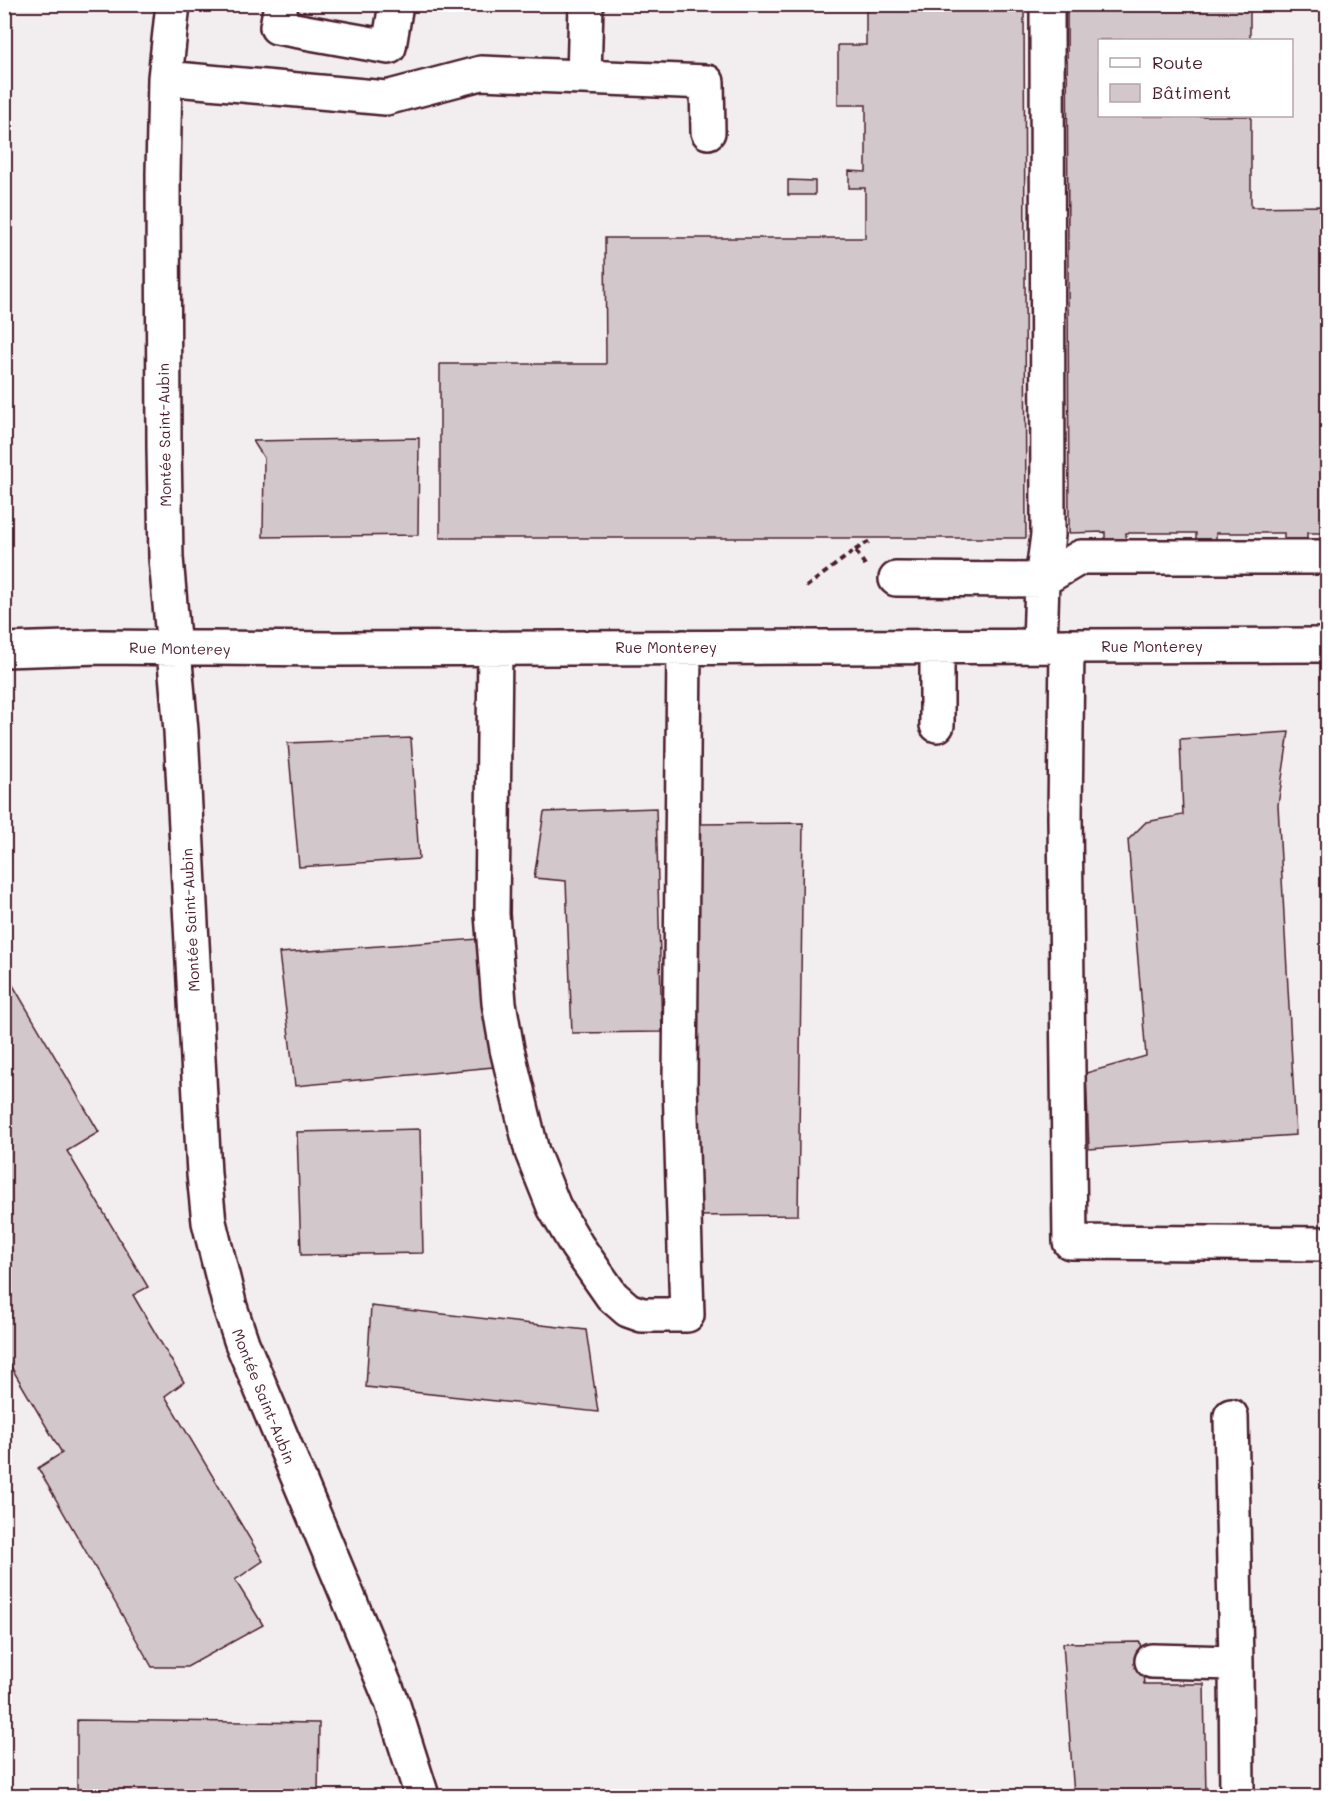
<svg xmlns="http://www.w3.org/2000/svg" width="1332" height="1801" viewBox="0 0 1332 1801" font-family="Mali,sans-serif">
<style>
.built{fill:#f2eeef;fill-rule:evenodd}
.building{fill:#d2c7cb;stroke:#4a1f2b;stroke-width:1.5}
.lines{fill:none;stroke-linecap:round;stroke-linejoin:round}
.minor-casing{stroke:#4a1f2b;stroke-width:38}
.path{stroke:#4a1f2b;stroke-width:4;stroke-dasharray:6 4.5;stroke-linecap:butt}
.minor{stroke:#fff;stroke-width:33}
.labels{text-anchor:middle;dominant-baseline:central;stroke-width:4.5;stroke-linejoin:round;paint-order:stroke}
.street-label{font-size:15px;fill:#4a1f2b;stroke:#fff}
</style>
<rect width="100%" height="100%" fill="#fff"/>
<filter id="ink" filterUnits="userSpaceOnUse"><feTurbulence type="fractalNoise" baseFrequency=".0167" numOctaves="2"/><feDisplacementMap in="SourceGraphic" scale="12" xChannelSelector="R" yChannelSelector="G"/><feConvolveMatrix kernelMatrix="1 2 1 2 8 2 1 2 1" color-interpolation-filters="sRGB"/></filter>
<g filter="url(#ink)">
<!-- built -->
<path class="built" d="M5 5H1327V1796H5ZM1100 40H1292V116H1100Z"/>
<!-- building -->
<path class="building" d="M866 4H1024L1026 538H440V364H606L605 238H865V188H849V171L866 172V105H838V45H866Z
M1067 5H1250V40H1100V116H1251V207L1328 206V533H1307V540H1284V533H1216V540H1196V533H1126V540H1105V532L1069 533Z
M788 180 815 181V195H788Z
M419 438 418 535 263 537 264 458 253 441Z
M1289 732 1278 805 1296 1135 1089 1149 1086 1073 1146 1056 1128 840 1146 822 1183 815 1180 739Z
M411 738 419 859 299 867 288 743Z
M656 808 662 1032 572 1033 566 881 534 878 544 812Z
M803 823 798 1215 692 1216 697 824Z
M479 939 493 1067 295 1086 279 953Z
M4 970 99 1132 67 1151 148 1287 133 1295 184 1382 165 1396 263 1561 235 1580 263 1625 187 1667H152L38 1468 62 1453 4 1355Z
M420 1129 423 1253 301 1255 297 1132Z
M371 1306 586 1330 598 1412 366 1387Z
M1140 1642 1144 1684H1204L1206 1796H1074L1063 1643Z
M77 1720 319 1723 318 1796H77Z"/>
<g class="lines">
<!-- minor casing -->
<g class="minor-casing">
<path id="minor" d="M173 4 165 78 163 174 164 447 166 558 181 731 204 1174 209 1222 230 1307 242 1343 392 1702 422 1796
M281 4 277 27 389 47 396 4
M584 77 586 4
M165 78 386 98 481 73 707 82 708 132
M896 579 1042 580 1081 557H1328
M937 646V725
M1040 646 1042 580 1048 535 1047 4
M1067 646 1065 817 1070 1242 1328 1244
M495 648 492 914 499 1003 507 1049 532 1152 554 1207 577 1246 612 1296 628 1310 642 1315H687L680 1083 684 647
M4 650 99 647 337 649 1328 645
M1231 1416 1236 1663
M1152 1661 1236 1663 1237 1796"/>
</g>
<!-- path -->
<path class="path" d="M855 550 870 541V538
M806 587 855 550 865 565"/>
<!-- minor -->
<use href="#minor" class="minor"/>
</g>
</g>
<g class="labels">
<!-- street labels -->
<g class="street-label">
<text transform="translate(164 435) rotate(-91)">Montée Saint-Aubin</text>
<text x="1152" y="646">Rue Monterey</text>
<text x="666" y="647">Rue Monterey</text>
<text transform="translate(180 648) rotate(1)">Rue Monterey</text>
<text transform="translate(190 920) rotate(-93)">Montée Saint-Aubin</text>
<text transform="translate(264 1396) rotate(68)">Montée Saint-Aubin</text>
</g>
</g>
<!-- margin -->
<rect width="1332" height="1801" fill="none" stroke="#fff" stroke-width="24"/>
<rect x="12" y="12" width="1308" height="1777" fill="none" stroke="#4a1f2b" stroke-width="2" filter="url(#ink)"/>
<!-- legend -->
<rect x="1098" y="39" width="195" height="78" fill="#ffffff" stroke="#b7a5aa" stroke-width="1.5"/>
<rect x="1110" y="58" width="30" height="9" fill="#ffffff" stroke="#b7a5aa" stroke-width="1.5"/>
<text x="1152" y="69" font-size="18" fill="#4a1f2b">Route</text>
<rect x="1110" y="84" width="30" height="18" fill="#d2c7cb" stroke="#b7a5aa" stroke-width="1.5"/>
<text x="1152" y="99" font-size="18" fill="#4a1f2b">Bâtiment</text>
</svg>
